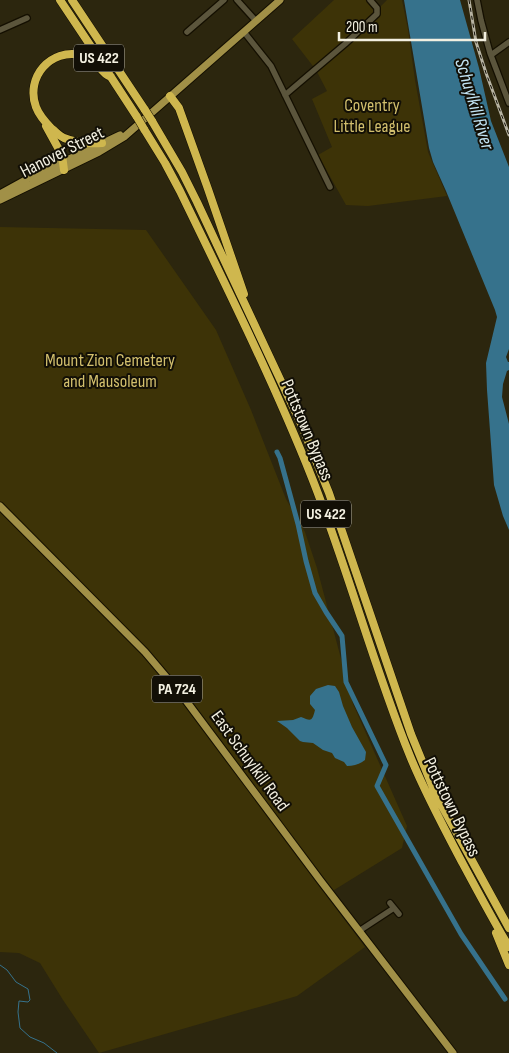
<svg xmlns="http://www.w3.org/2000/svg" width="509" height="1053" viewBox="0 0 509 1053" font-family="'Sofia Sans Condensed',sans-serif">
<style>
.green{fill:#3d3307}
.water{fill:#36728c}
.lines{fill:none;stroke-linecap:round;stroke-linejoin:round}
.stream{stroke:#36728c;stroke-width:1}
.canal{stroke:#36728c;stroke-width:5}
.minor-casing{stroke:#140f00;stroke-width:8}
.major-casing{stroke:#140f00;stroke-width:9}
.highway-casing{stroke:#140f00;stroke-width:9}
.minor{stroke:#5b553c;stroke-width:5.5}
.major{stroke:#a19047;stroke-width:7}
.highway{stroke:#cfb74e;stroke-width:8}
.rail-casing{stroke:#b7b3a2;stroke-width:3}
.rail{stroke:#120f06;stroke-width:1;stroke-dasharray:4;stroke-linecap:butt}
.highway-bridge-casing{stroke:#140f00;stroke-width:9;stroke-linecap:butt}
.highway-bridge{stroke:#cfb74e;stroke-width:8}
.labels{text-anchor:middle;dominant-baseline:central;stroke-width:4;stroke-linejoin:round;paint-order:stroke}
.shield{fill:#120f06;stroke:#b0ac9f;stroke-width:1}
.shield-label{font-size:16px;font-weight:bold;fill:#f3f0e1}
.park-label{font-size:18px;fill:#d2bf6d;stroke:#120f06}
.street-label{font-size:18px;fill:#f3f0e1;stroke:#120f06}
.water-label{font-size:19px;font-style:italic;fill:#c2e4f4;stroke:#120f06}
</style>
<rect width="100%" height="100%" fill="#2c260e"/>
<!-- green -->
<path class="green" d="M334 0H366L376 11 387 0H402L408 30 415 80 428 152 447 196 368 206 346 205 318 155 332 147 312 99 327 91 316 70 292 39Z
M0 227 146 230 216 330 251 410 286 499 305 532 317 568 353 704 407 826 402 848 326 895 365 947 297 996 99 1053 63 1000 40 963 19 953 0 952Z"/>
<!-- water -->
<path class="water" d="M404 0H460L479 68 491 121 509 167V349L506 357 508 362H509V370L507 371 503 384 502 397 509 424V530L503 516 494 485 487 390 486 363 497 317 495 310 446 191 433 162 429 148Z
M328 685 335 686 339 692 343 706 352 727 366 752 365 760C360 764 354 766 347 766L344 762 335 758 332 753 323 750 313 743 303 742 300 741 287 728 277 721 293 720 301 717C311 721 312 722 315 710L310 704V696L316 689Z"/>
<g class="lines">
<!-- stream -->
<path class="stream" d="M0 965 7 970 16 982 28 989 30 1000 28 1002 19 1001 18 1012 20 1028 30 1037 44 1043 57 1053"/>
<!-- canal -->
<path class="canal" d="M277 452 280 458 298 524 306 561 315 593 326 612 342 636 346 682 386 765 377 786 461 934 505 999"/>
<!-- minor casing -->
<g class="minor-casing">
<path id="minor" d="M237 0 256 21
M477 0 481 20 490 53 509 103
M0 30 27 18
M187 32 224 0
M244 32 271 66 330 187
M491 55 509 42
M285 95 345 44 377 14V8L370 0
M390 903 399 914
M359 931 394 908"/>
</g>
<!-- major casing -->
<g class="major-casing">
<path id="major" d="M0 194 29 178 120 135
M0 200 99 152 124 137 280 0
M0 506 145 652 184 698 320 880 453 1053"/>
</g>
<!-- highway casing -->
<g class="highway-casing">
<path id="highway" d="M60 0 102 63
M72 0 145 110
M109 74 137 117
M170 96 179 108 208 189 244 294
M152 121 182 172 197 202 301 424 329 493 411 734 436 795 509 928
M46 126 62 155 64 170
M144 129 165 163 180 191C226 286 273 380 312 478 348 569 373 665 410 756 425 793 444 828 463 864 478 892 493 920 509 947
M102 143C89 144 76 143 64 138 60 136 56 132 52 129 46 123 39 115 36 107 25 77 51 48 81 55 101 59 97 72 111 77
M496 933 509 965"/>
</g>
<!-- minor -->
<use href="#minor" class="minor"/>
<!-- major -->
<use href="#major" class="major"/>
<!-- highway -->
<use href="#highway" class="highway"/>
<!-- rail casing -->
<g class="rail-casing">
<path id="rail" d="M469 0 476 42 486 73 509 135"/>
</g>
<!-- rail -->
<use href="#rail" class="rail"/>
<!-- highway-bridge casing -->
<g class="highway-bridge-casing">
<path id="highway-bridge" d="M145 110 152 121
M137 117 144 129"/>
</g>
<!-- highway-bridge -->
<use href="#highway-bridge" class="highway-bridge"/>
</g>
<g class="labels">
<!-- shield labels -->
<g class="shield">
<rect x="74" y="44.5" width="50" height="27" rx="4"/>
<rect x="301" y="500.5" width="50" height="27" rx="4"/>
<rect x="152" y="675.5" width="50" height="27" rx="4"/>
</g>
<g class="shield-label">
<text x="99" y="58">US 422</text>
<text x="326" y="514">US 422</text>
<text x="177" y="689">PA 724</text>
</g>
<!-- park labels -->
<g class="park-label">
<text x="372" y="105">Coventry<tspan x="372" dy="21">Little League</tspan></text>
<text x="110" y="360">Mount Zion Cemetery<tspan x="110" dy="21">and Mausoleum</tspan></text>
</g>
<!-- street labels -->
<g class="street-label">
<text transform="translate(62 152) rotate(-27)">Hanover Street</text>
<text transform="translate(307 430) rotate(67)">Pottstown Bypass</text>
<text transform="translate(250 761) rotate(54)">East Schuylkill Road</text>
<text transform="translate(452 807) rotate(64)">Pottstown Bypass</text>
</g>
<!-- water labels -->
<g class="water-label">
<text transform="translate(474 104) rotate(73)">Schuylkill River</text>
</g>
</g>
<!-- scale -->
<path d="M339 32v8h146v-8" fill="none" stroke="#f3f0e1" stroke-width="2.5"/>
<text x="346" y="32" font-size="15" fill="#f3f0e1" stroke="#120f06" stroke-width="4" paint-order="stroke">200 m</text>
</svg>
